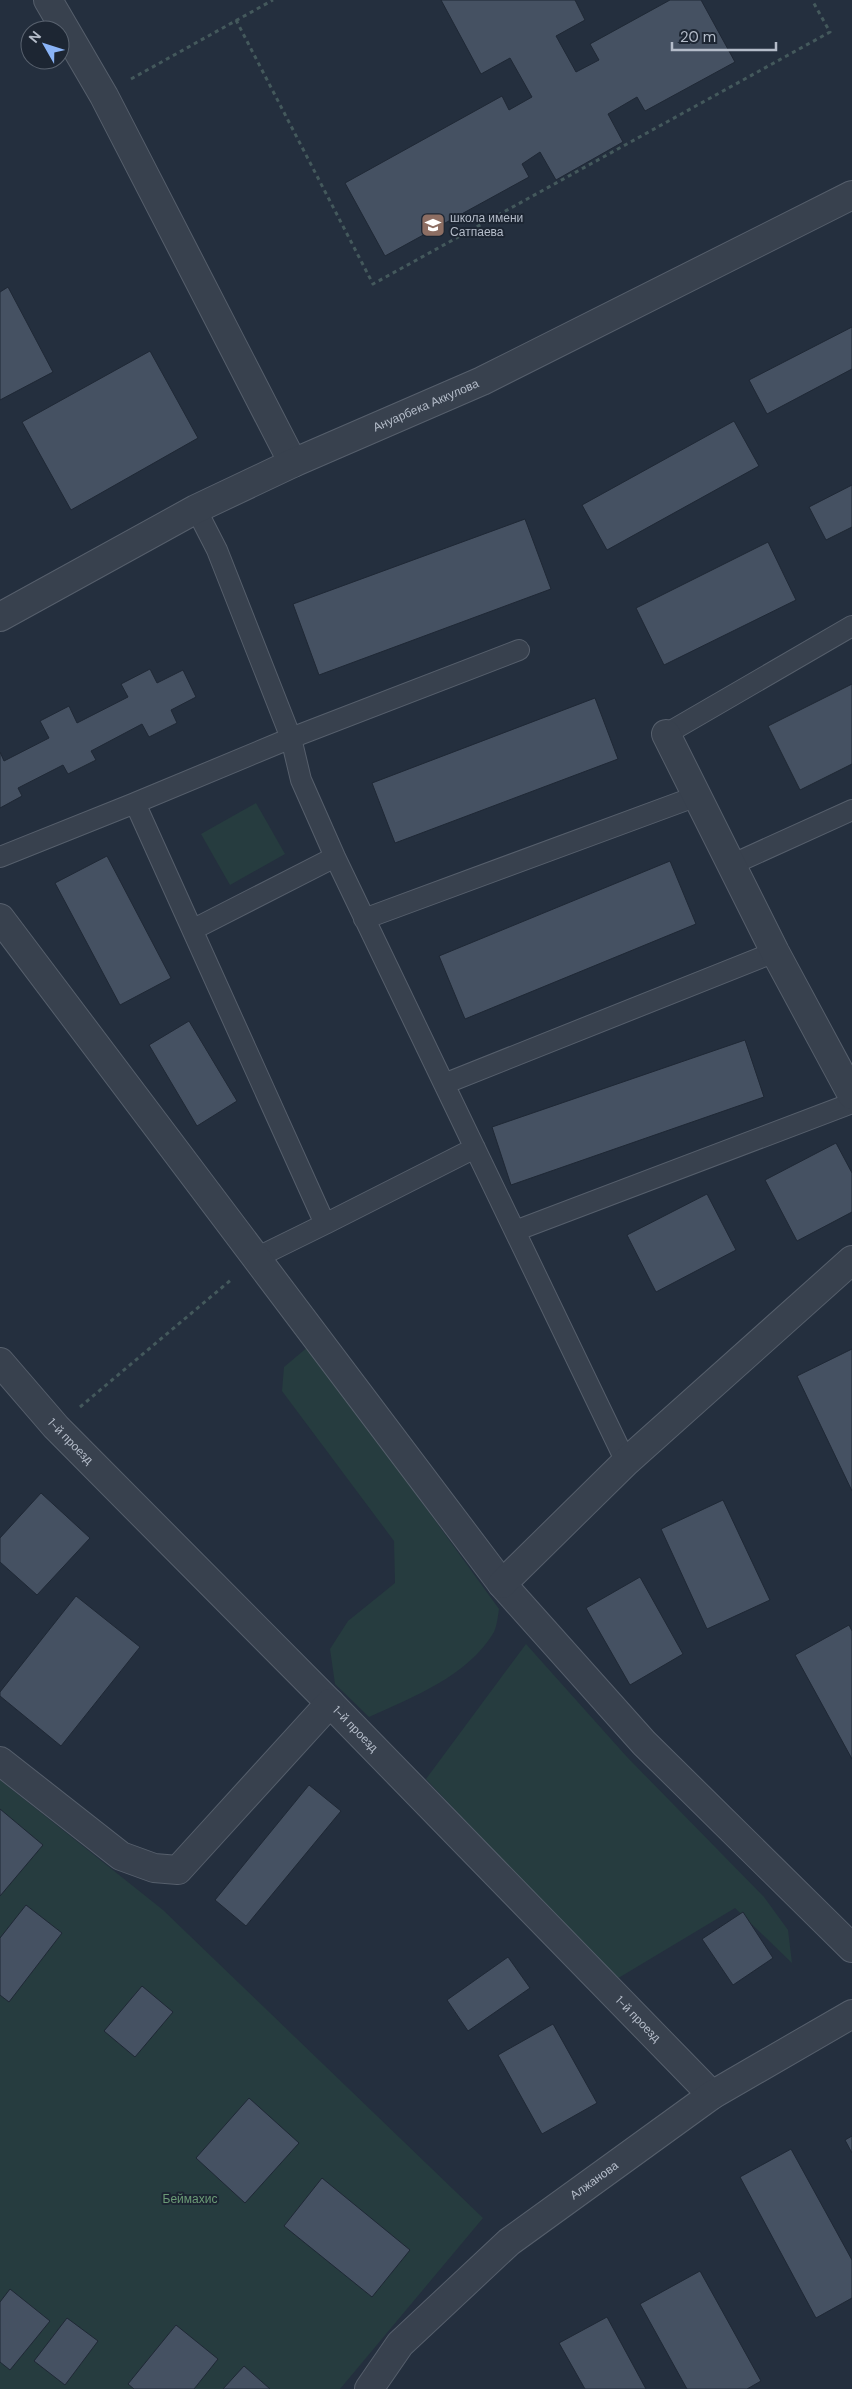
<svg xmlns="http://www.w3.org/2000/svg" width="852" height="2389" viewBox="0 0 852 2389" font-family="'DM Sans',sans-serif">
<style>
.green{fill:#263c3f}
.building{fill:#455162;stroke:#1f2835}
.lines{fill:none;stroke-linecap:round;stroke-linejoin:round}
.lane-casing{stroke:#565f6c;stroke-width:22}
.street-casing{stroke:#565f6c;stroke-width:30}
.path{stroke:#44595c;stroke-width:3;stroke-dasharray:4 4;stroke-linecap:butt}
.lane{stroke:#38414e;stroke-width:20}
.street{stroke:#38414e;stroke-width:28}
.labels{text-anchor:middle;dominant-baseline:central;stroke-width:4;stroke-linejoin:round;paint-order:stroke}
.poi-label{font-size:12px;fill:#b4bcc9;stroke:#1d2633;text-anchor:start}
.street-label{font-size:12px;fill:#b4bcc9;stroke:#1d2633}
.park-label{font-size:12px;fill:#6b9a76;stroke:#1d2633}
</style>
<rect width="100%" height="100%" fill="#242f3e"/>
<!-- green -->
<path class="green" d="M256 803 285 854 230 885 201 834Z
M309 1346 499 1609C498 1616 497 1625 494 1632 468 1676 413 1697 369 1717L335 1684 330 1649 348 1621 395 1583 394 1541 282 1391 284 1367Z
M526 1644 627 1757 764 1897 788 1930 792 1963 735 1908 615 1980 426 1779Z
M0 1780 163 1910 483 2218 340 2389H0Z"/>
<!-- building -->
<path class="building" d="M441 0H575L585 20 556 36 576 72 599 60 590 44 670 0H701L735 62 645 111 637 97 608 114 623 142 556 180 540 152 522 164 529 177 385 256 345 183 502 96 509 110 532 97 510 58 481 74Z
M8 287 53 372 0 400V292Z
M852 327V369L767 414 749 380Z
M150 351 198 438 71 510 22 422Z
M734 421 759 466 607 550 582 505Z
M852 485V527L826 540 809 507Z
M525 519 551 589 319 675 293 604Z
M768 542 796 600 664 665 636 608Z
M150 669 157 683 183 670 196 697 171 710 177 723 149 737 142 724 91 751 96 760 68 774 63 765 18 788 22 796 0 808V752L4 761 49 738 40 721 69 706 77 723 128 697 121 684Z
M852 684V764L800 790 768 726Z
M595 698 618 759 395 843 372 783Z
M107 856 171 978 120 1005 55 883Z
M670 861 696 924 465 1019 439 956Z
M189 1021 237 1101 197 1126 149 1045Z
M745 1040 764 1097 511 1185 492 1127Z
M836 1143 852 1173V1212L797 1241 765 1180Z
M707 1194 736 1250 656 1292 627 1235Z
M852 1349V1491L797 1376Z
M41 1493 90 1538 37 1595 0 1562V1538Z
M723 1500 770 1600 707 1629 661 1529Z
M640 1577 683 1654 630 1685 586 1608Z
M76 1596 140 1647 61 1746 0 1696V1692Z
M849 1625 852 1631V1759L795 1655Z
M309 1785 341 1811 246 1926 215 1900Z
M0 1809 43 1845 0 1896Z
M26 1905 62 1933 9 2002 0 1995V1938Z
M743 1912 773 1958 733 1985 702 1939Z
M508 1957 530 1988 468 2031 447 2000Z
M142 1986 173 2012 135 2057 104 2031Z
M553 2024 597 2103 542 2134 498 2055Z
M249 2098 299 2143 245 2203 196 2158Z
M852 2136V2153L845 2140Z
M791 2149 852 2260V2298L816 2318 740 2177Z
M322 2178 410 2250 372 2297 284 2226Z
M700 2271 761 2381 747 2389H687L640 2304Z
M10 2289 50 2321 10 2370 0 2362V2302Z
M607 2317 646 2389H585L559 2343Z
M67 2318 98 2341 65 2385 34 2361Z
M176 2325 218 2359 194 2389H134L128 2384Z
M244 2366 270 2389H223Z"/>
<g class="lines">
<!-- lane casing -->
<g class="lane-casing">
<path id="lane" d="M196 509 217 550 291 738 135 803 325 1224 258 1257
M519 650 291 738 301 780 335 857 444 1084 775 952
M666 734 852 626
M0 857 135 803
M733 864 852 810
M364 919 697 796
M194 929 335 857
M444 1084 626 1462
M325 1224 475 1148
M515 1231 852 1103"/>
</g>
<!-- street casing -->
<g class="street-casing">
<g id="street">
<path d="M48 0 104 96 293 463"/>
<path id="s1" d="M0 617 196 509 293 463 482 381 852 195"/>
<path d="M666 734 775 952 852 1095"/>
<path d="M0 918 502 1584 644 1743 852 1948"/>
<path id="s2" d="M0 1362 56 1427 330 1703 712 2095"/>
<path d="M502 1584 626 1462 852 1260"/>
<path d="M0 1761 121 1856 154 1868 178 1870 330 1703"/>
<path id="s3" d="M369 2389 400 2344 509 2242 712 2095 852 2014"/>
</g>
</g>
<!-- path -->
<path class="path" d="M236 20 373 284 830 32 812 0
M131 79 273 0
M80 1407 232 1279"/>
<!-- lane -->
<use href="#lane" class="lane"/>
<!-- street -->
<use href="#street" class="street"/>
</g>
<!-- icons -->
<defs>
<g id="school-square" transform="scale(1.25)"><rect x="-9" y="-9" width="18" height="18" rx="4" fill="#8d6e63" stroke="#1d2633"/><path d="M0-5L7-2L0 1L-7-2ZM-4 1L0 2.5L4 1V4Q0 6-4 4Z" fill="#fff"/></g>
</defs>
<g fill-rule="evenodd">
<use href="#school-square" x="433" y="225"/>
</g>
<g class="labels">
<!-- poi labels -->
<g class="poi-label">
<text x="450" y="218">школа имени<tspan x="450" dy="14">Сатпаева</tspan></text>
</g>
<!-- street labels -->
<g class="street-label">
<text stroke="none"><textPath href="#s1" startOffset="476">Ануарбека Аккулова</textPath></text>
<text stroke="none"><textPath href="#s2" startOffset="106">1-й проезд</textPath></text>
<text stroke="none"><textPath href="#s2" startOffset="511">1-й проезд</textPath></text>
<text stroke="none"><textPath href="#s2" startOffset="916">1-й проезд</textPath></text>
<text stroke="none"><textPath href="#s3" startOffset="309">Алжанова</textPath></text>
</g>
<!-- park labels -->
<g class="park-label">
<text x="190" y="2199">Беймахис</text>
</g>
</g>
<!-- north arrow -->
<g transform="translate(45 45) rotate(309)"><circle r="24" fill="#1d2633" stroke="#59626f"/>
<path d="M0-4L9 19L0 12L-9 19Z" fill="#8ab4f8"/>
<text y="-8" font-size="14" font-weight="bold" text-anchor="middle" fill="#b4bcc9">N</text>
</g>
<!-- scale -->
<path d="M672 42v8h104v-8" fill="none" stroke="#b4bcc9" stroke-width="2.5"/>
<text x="680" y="42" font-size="15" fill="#b4bcc9" stroke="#1d2633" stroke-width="4" paint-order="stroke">20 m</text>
</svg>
